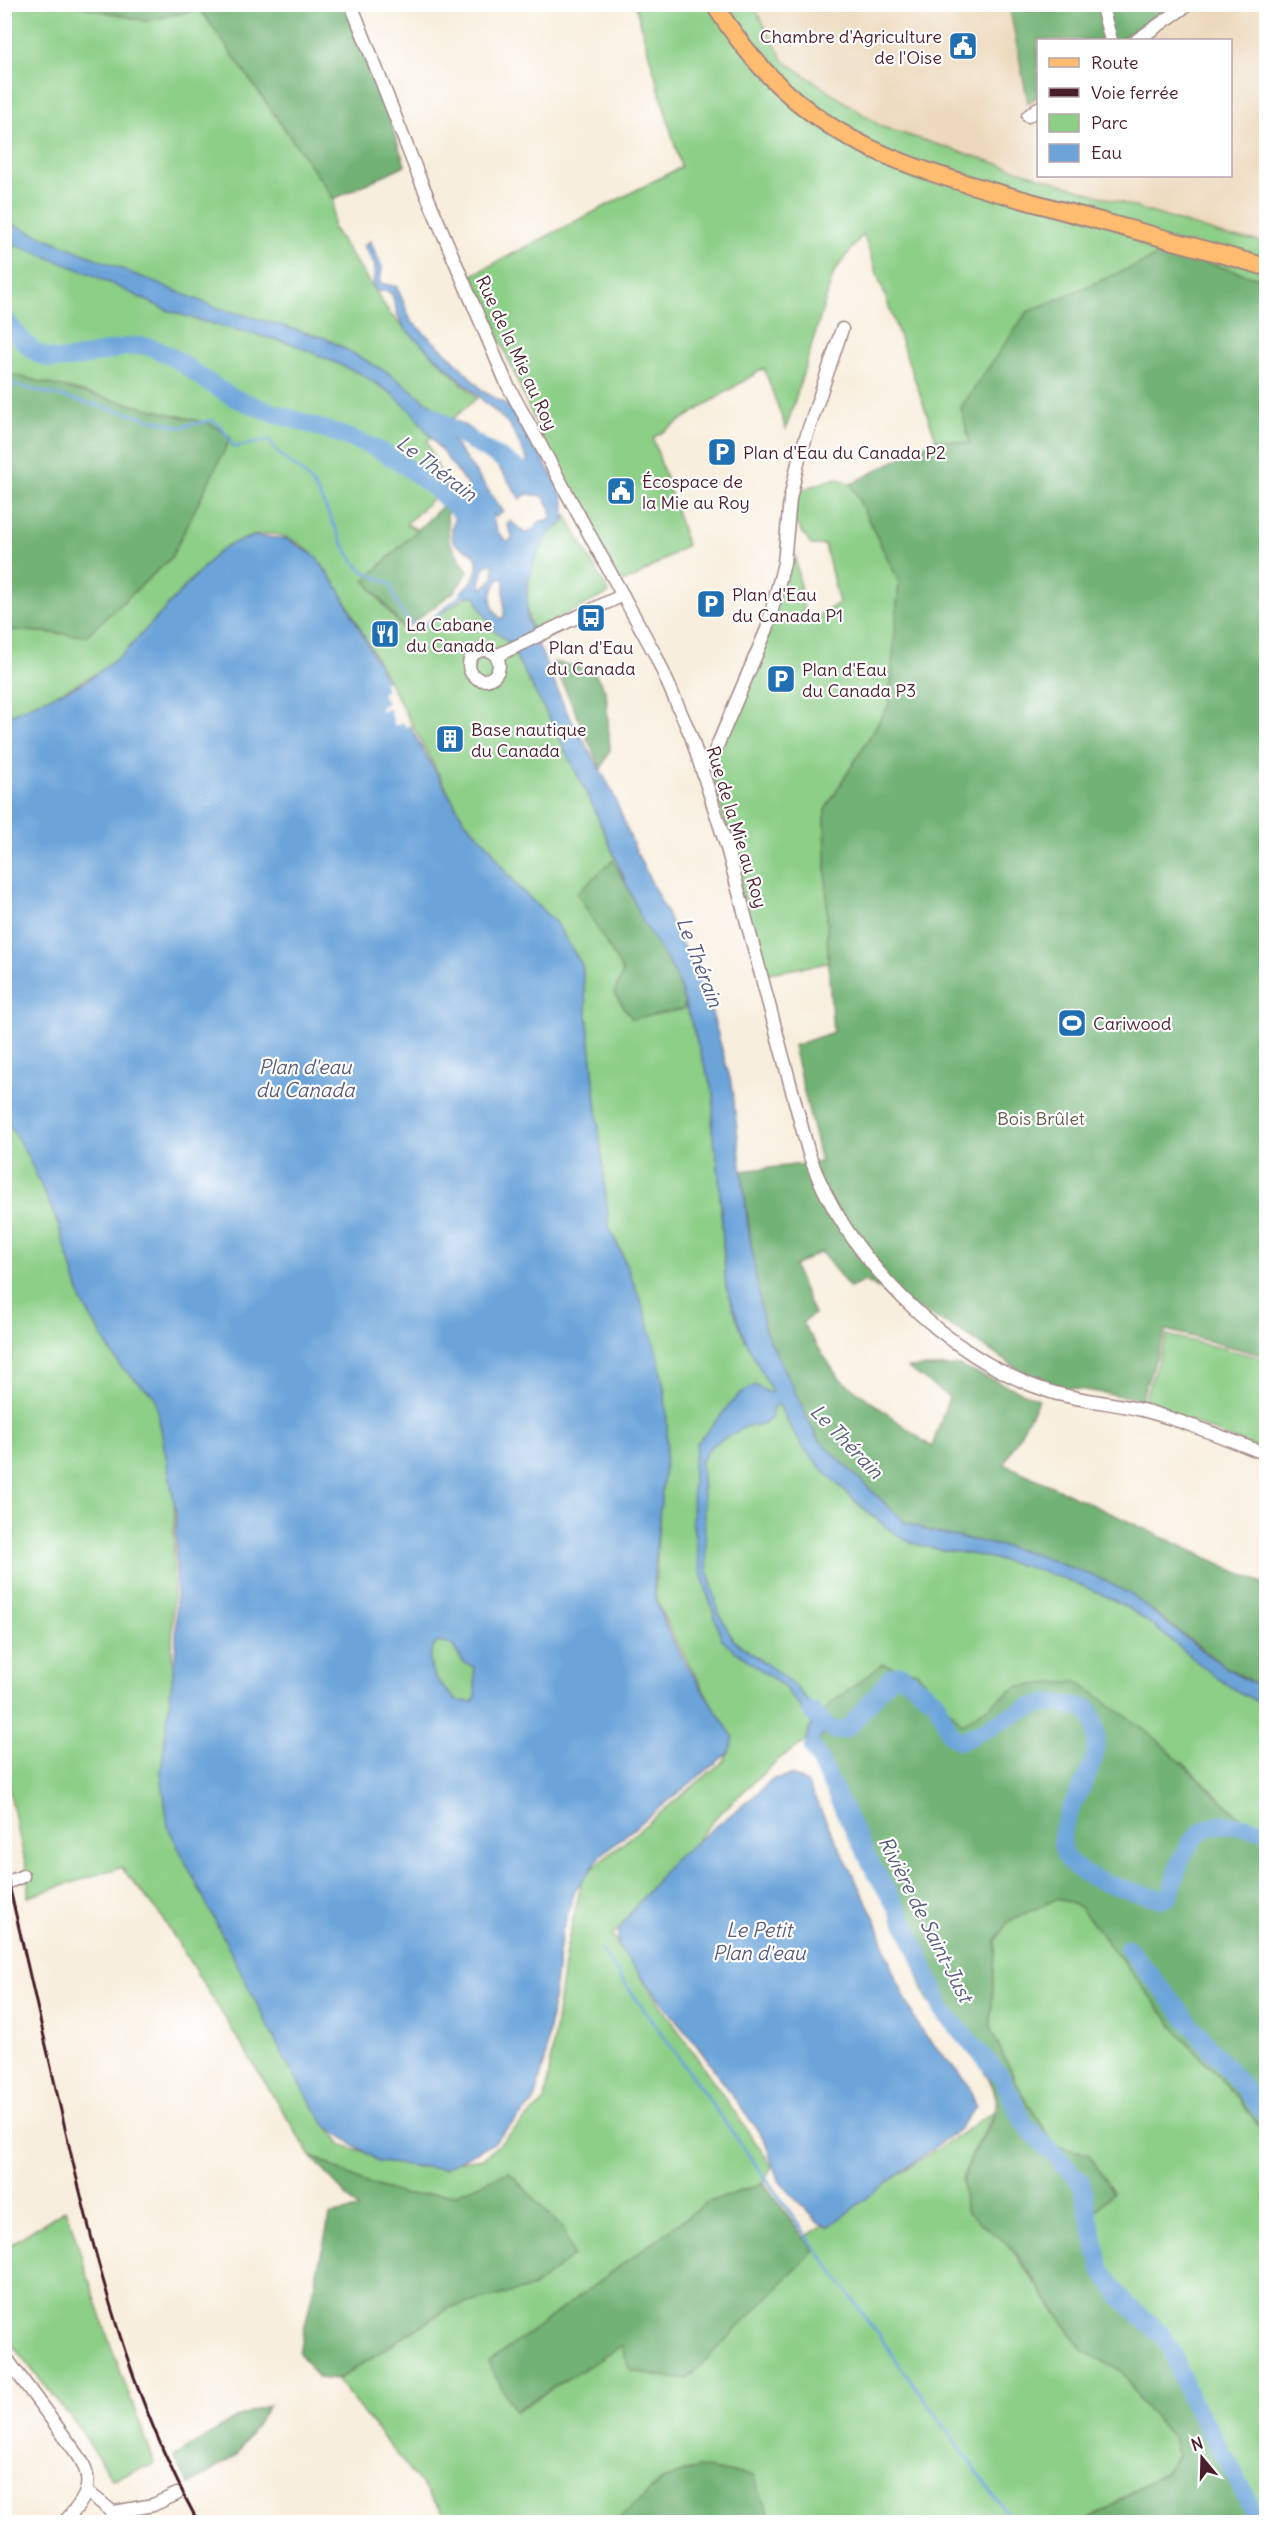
<svg xmlns="http://www.w3.org/2000/svg" width="1271" height="2527" viewBox="0 0 1271 2527" font-family="Delius,sans-serif">
<style>
.built{fill:#ecd8ba}
.green{fill:#8ccf87;stroke:#6b7759;stroke-width:1.5}
.forest{fill:#71b274;stroke:#5e6850;stroke-width:1.5}
.water{fill:#6ca4da;stroke:#5b6282;stroke-width:1.5;fill-rule:evenodd}
.pier{fill:#f8eedd}
.lines{fill:none;stroke-linecap:round;stroke-linejoin:round}
.stream{stroke:#6ca4da;stroke-width:3}
.river{stroke:#6ca4da;stroke-width:18}
.minor-casing{stroke:#a18684;stroke-width:15}
.major-casing{stroke:#a18684;stroke-width:20}
.minor{stroke:#fff;stroke-width:12}
.major{stroke:#fdbc6f;stroke-width:16}
.rail{stroke:#4a1f2b;stroke-width:3}
.labels{text-anchor:middle;dominant-baseline:central;stroke-width:4.5;stroke-linejoin:round;paint-order:stroke}
.poi-label{font-size:18px;fill:#4a1f2b;stroke:#fff;text-anchor:start}
.street-label{font-size:18px;fill:#4a1f2b;stroke:#fff}
.park-label{font-size:18px;fill:#615d4b;stroke:#fff}
.water-label{font-size:20px;font-style:italic;fill:#595b7a;stroke:#fff}
</style>
<rect width="100%" height="100%" fill="#fff"/>
<filter id="ink" filterUnits="userSpaceOnUse"><feTurbulence type="fractalNoise" baseFrequency=".0167" numOctaves="2"/><feDisplacementMap in="SourceGraphic" scale="12" xChannelSelector="R" yChannelSelector="G"/><feConvolveMatrix kernelMatrix="1 2 1 2 8 2 1 2 1" color-interpolation-filters="sRGB"/></filter>
<filter id="wash" filterUnits="userSpaceOnUse"><feTurbulence type="fractalNoise" baseFrequency=".008" numOctaves="4" result="noise"/><feDisplacementMap in="SourceGraphic" scale="24" xChannelSelector="R" yChannelSelector="G"/><feGaussianBlur stdDeviation="1.35" result="paint"/><feColorMatrix in="noise" values="0 0 0 0 0 0 0 0 0 0 0 0 0 0 0 0 0 1.4 0 .05"/><feComposite in="paint" operator="in"/></filter>
<g filter="url(#wash)">
<rect width="100%" height="100%" fill="#f8eedd"/>
<!-- built -->
<path class="built" d="M753 5H1009L1028 103 1038 96V176H1230V40H1119L1172 5H1266V242L1226 236 882 127 784 61Z"/>
<!-- green -->
<path class="green" d="M635 4 753 5 784 61 882 127 1226 236 1266 242V280L1167 252 1128 270 971 444 936 439 863 234 834 272 786 429 764 368 653 438 687 545 633 579 620 582 540 433 472 275 681 167Z
M5 5H75L146 21 200 9 334 199 333 228 391 315 477 398 427 441 446 486 406 524 418 530 365 581 408 636 467 596H476L479 606 497 632 508 642 548 716 593 806 643 922 676 975 714 1095 712 1130 718 1163 726 1287 743 1335 772 1392 797 1397 817 1438 872 1492 1150 1609 1266 1690V1842L1183 1763 1018 1686 962 1725 917 1672 780 1758 718 1815 635 1913 612 1935 772 2166 764 2183 706 2203 516 2411 621 2346 813 2251 804 2238 996 2110 970 2158 962 2179 967 2212 1008 2244 1083 2351 1122 2371 1140 2401 1173 2437 1178 2457 1163 2473 1087 2522H451L337 2380 448 2308 534 2287 509 2172 456 2194 405 2195 361 2181 310 2155 162 1917 121 1867 28 1897V1875L4 1767V1104L29 1153 92 1309 158 1399 175 1449 172 1656 184 1826 197 1863 313 2106 342 2145 416 2167 484 2158 545 2101 566 1951 583 1876 725 1760 730 1745C711 1692 674 1648 655 1595L665 1390 646 1320 624 1258 609 1227 582 965 556 923 518 887 502 867 491 848 463 819 339 589C331 578 324 565 314 556 241 481 169 617 121 656 86 684 46 699 5 717V629L86 636 171 558 230 437 210 424 5 373Z
M836 478 851 484 899 582 889 705 825 810 828 963 762 974 711 767 795 556 806 623 839 603 825 545H811L793 518 798 491Z
M566 515 609 593 533 631C520 602 527 558 549 533 553 529 560 527 564 523Z
M1167 1335 1266 1359V1452L1143 1403Z
M437 1642 452 1645 464 1663 474 1666 476 1697 472 1702 457 1701C441 1686 418 1665 437 1642Z
M1058 1898 1080 1907 1177 2031 1239 2099 1266 2136V2521L1192 2393 1176 2348 1159 2321 1118 2290 1089 2219 1088 2153 1056 2147 1023 2096 991 2030V2016L996 1940 1009 1921Z
M66 2209 109 2341 155 2464 112 2479 80 2429 5 2336V2248Z"/>
<!-- forest -->
<path class="forest" d="M75 5H350L405 165 334 199 200 9 146 21Z
M1009 5H1172L1119 40H1038V96L1028 103Z
M1167 252 1266 280V1356L1166 1330 1141 1399 1040 1383 960 1331 865 1281 850 1288 821 1252 794 1266 814 1314 802 1323 838 1377 932 1447 949 1397 908 1368 960 1366 1039 1399 1004 1464 1266 1585V1690L1223 1665 1150 1609 1113 1585 1025 1551 932 1532 904 1522 823 1446 807 1420 764 1328 757 1293 742 1171 821 1162 793 1046 833 1032 828 963 825 810 889 705 899 582 851 484 936 439 970 444 961 407 1027 312Z
M5 373 211 424 231 437 171 558 86 636 5 629Z
M446 503 449 541 468 572 455 591 404 629 365 580Z
M553 662 593 670 606 692 610 750 601 769Z
M613 860 680 983 685 1009 632 1019 614 993 623 972 577 893Z
M882 1664 917 1672 962 1724 1018 1686 1077 1681 1153 1736 1266 1842V2136L1239 2099 1177 2031 1080 1907 1058 1898 1009 1921 996 1940 991 2016V2030L1023 2096 1056 2147 1088 2153 1113 2192 1089 2219 1118 2290 1159 2321 1176 2348 1192 2393 1226 2448 1266 2522H1086L1163 2473 1178 2457 1173 2438 1140 2401 1122 2371 1083 2351 1017 2255 1008 2244 967 2213C948 2158 1001 2133 996 2098 990 2064 944 2029 927 1998 919 1982 915 1963 907 1947 874 1879 841 1811 808 1743L829 1705Z
M310 2155 361 2181 405 2195 456 2194 509 2172 564 2230 573 2256 534 2287 448 2308 337 2380 318 2378 299 2352 330 2215 358 2209Z
M764 2183 814 2251 686 2380 631 2371 621 2346 515 2411 488 2363 706 2203Z
M269 2405 237 2455 189 2485 174 2457 237 2417Z
M698 2467 753 2476 772 2522H615L662 2480Z"/>
<!-- water -->
<path class="water" d="M4 221 215 307 325 338 387 372 445 415 471 429 495 452 512 476 526 471 527 459 510 425 405 329 399 319 392 294 385 290 379 292 373 287 375 266 364 246 370 241 382 267 380 283 397 287 411 321 453 359 484 392 516 410 562 494 565 506 564 523 550 532 535 559 527 586V619L565 708 611 789 636 851 707 995 732 1086 748 1226 764 1328 817 1438 904 1522 932 1532 1025 1551 1099 1578 1130 1594 1202 1651 1239 1676 1266 1690V1705C1208 1683 1171 1631 1117 1602 1075 1580 1027 1565 980 1556 957 1551 935 1551 913 1543 885 1533 819 1469 801 1444 792 1432 786 1419 779 1405L773 1407 771 1419 762 1424 745 1427 712 1445 701 1461 707 1566 719 1613 733 1640 787 1679 832 1725 818 1741V1750L827 1768 821 1771 810 1754 806 1739 812 1723 785 1688 727 1645 721 1638 700 1569 692 1520 693 1463 697 1443 739 1394 755 1385 769 1393 772 1392 743 1335 726 1287 718 1163 712 1130 714 1095 676 975 643 922 593 806 548 716 508 642 494 630 479 606 476 596H467L461 592C472 582 484 567 473 553 468 550 460 548 456 544 444 534 461 496 469 487L413 413 391 393 363 375 293 344 201 321 164 309 91 274 5 241ZM450 428C482 442 503 470 520 499L527 494 543 496 551 509V519L540 521 532 531 525 533 510 521 507 524 513 538 507 542C498 533 493 527 493 514L496 517 503 511 447 433ZM494 564 493 579 482 589 480 582 485 566ZM500 577 504 580V616L501 619C487 606 489 592 500 577Z
M255 536 288 539 315 556 339 589 416 738 463 819 491 848 502 867 518 887 556 923 582 965 609 1227C641 1293 674 1380 666 1454 663 1487 658 1520 656 1554 655 1567 652 1582 655 1595 664 1637 710 1701 734 1738L729 1752 601 1855 575 1891 562 1931 545 2061 533 2103 492 2144 443 2169 379 2162 325 2125 287 2064 168 1827 161 1772 176 1647V1512L155 1397 119 1365 82 1302 58 1223 28 1157 5 1117 4 717 85 682 123 654 215 555 228 545ZM437 1642 452 1645 464 1663 474 1667 476 1697 472 1702 457 1701C441 1686 418 1665 437 1642Z
M792 1775 807 1783 876 1921 892 1969 919 2028 968 2084 976 2106 959 2129 828 2227 818 2222 778 2180 764 2139 698 2047 618 1947V1933L624 1921 672 1861 758 1793 772 1779Z"/>
<!-- pier -->
<path class="pier" d="M387 680 410 725 406 727 403 722 395 726 389 708 382 711 380 707 387 703 382 693 387 690 383 683Z"/>
<g class="lines">
<!-- stream -->
<path class="stream" d="M4 382 181 427 212 420 222 428 234 447 269 440C282 462 290 459 305 475 326 496 342 555 362 570 371 576 382 578 391 585 395 602 403 621 420 628L467 591
M601 1950 1013 2522"/>
<!-- river -->
<path class="river" d="M4 317C43 371 53 363 113 350 124 347 137 344 149 347 175 353 208 386 235 398 278 417 325 427 368 445 403 460 448 497 473 525
M430 414C460 437 500 456 533 478
M811 1711C824 1723 831 1737 849 1727L891 1677 900 1674 936 1701 951 1735 959 1741C988 1732 1015 1707 1047 1704 1060 1702 1076 1707 1089 1709 1098 1726 1098 1749 1091 1767 1076 1807 1031 1852 1096 1879 1116 1888 1140 1893 1162 1899L1170 1896C1185 1835 1201 1811 1266 1832
M813 1748 872 1866 904 1920 943 2011 1002 2078 1025 2125 1081 2182 1101 2269 1122 2299 1162 2335 1171 2349 1191 2400 1228 2462 1258 2522
M1128 1948 1266 2115"/>
</g>
</g>
<g filter="url(#ink)">
<g class="lines">
<!-- minor casing -->
<g class="minor-casing">
<path id="minor" d="M351 4 417 172 507 384 656 656 691 736 727 848 809 1154C843 1255 946 1358 1048 1391 1078 1401 1111 1402 1142 1410 1184 1421 1225 1438 1266 1454
M1101 4 1111 40
M1137 40 1189 4
M1028 116 1038 108
M469 665a15 15 0 1 1 30 0a15 15 0 1 1-30 0Z
M496 656 623 595
M702 767 712 758 767 629 784 563 790 499 799 458 842 329
M4 1884 23 1876
M4 2355 78 2455C97 2483 85 2501 64 2522
M88 2492 125 2522
M115 2512 153 2505 177 2494"/>
</g>
<!-- major casing -->
<g class="major-casing">
<path id="major" d="M714 4C799 139 893 164 1038 204 1114 225 1191 245 1266 267"/>
</g>
<!-- minor -->
<use href="#minor" class="minor"/>
<!-- major -->
<use href="#major" class="major"/>
<!-- rail -->
<path class="rail" d="M4 1863C24 1947 43 2031 62 2115 94 2257 129 2394 198 2522"/>
</g>
</g>
<!-- icons -->
<defs>
<g id="civic-square" transform="scale(1.5)"><rect x="-9" y="-9" width="18" height="18" rx="4" fill="#1f6fb2" stroke="#fff"/><path d="M-.6-6.5H3V-4.5H.6V-3L4-1V1h2V6H-6V1h2V-1L-.6-3ZM-1.2 2.5V6h2.4V2.5Z" fill="#fff"/></g>
<g id="parking-square" transform="scale(1.5)"><rect x="-9" y="-9" width="18" height="18" rx="4" fill="#1f6fb2" stroke="#fff"/><path d="M-3.5-5.5H1a3.5 3.5 0 0 1 0 7H-1V5.5H-3.5ZM-1-3.4V-.6H.8a1.4 1.4 0 0 0 0-2.8Z" fill="#fff"/></g>
<g id="bus-square" transform="scale(1.5)"><rect x="-9" y="-9" width="18" height="18" rx="4" fill="#1f6fb2" stroke="#fff"/><path d="M-5-6H5V4H4V6H2V4H-2V6H-4V4H-5ZM-3.5-4V0h7V-4ZM-3.5 1.2v1.5H-2V1.2ZM2 1.2v1.5H3.5V1.2Z" fill="#fff"/></g>
<g id="restaurant-square" transform="scale(1.5)"><rect x="-9" y="-9" width="18" height="18" rx="4" fill="#1f6fb2" stroke="#fff"/><path d="M-5-6h1v4h1v-4h1v4h1v-4h1v5L-1.5 .5V6h-2V.5L-5-1ZM5-6V6H3V1.5H1.5Q1.5-4 5-6Z" fill="#fff"/></g>
<g id="building-square" transform="scale(1.5)"><rect x="-9" y="-9" width="18" height="18" rx="4" fill="#1f6fb2" stroke="#fff"/><path d="M-4-6H4V6H1V3H-1V6H-4ZM-2.5-4.3h1.7v1.8h-1.7ZM.8-4.3h1.7v1.8H.8ZM-2.5-1h1.7V.8h-1.7ZM.8-1h1.7V.8H.8Z" fill="#fff"/></g>
<g id="stadium-square" transform="scale(1.5)"><rect x="-9" y="-9" width="18" height="18" rx="4" fill="#1f6fb2" stroke="#fff"/><path d="M0-5a6.5 5 0 1 0 0 10a6.5 5 0 1 0 0-10ZM-3.5-1.8h7v3.6h-7Z" fill="#fff"/></g>
</defs>
<g fill-rule="evenodd">
<use href="#civic-square" x="963" y="46"/>
<use href="#parking-square" x="722" y="452"/>
<use href="#civic-square" x="621" y="491"/>
<use href="#parking-square" x="711" y="604"/>
<use href="#bus-square" x="591" y="618"/>
<use href="#restaurant-square" x="385" y="634"/>
<use href="#parking-square" x="781" y="679"/>
<use href="#building-square" x="450" y="739"/>
<use href="#stadium-square" x="1072" y="1023"/>
</g>
<g class="labels">
<!-- poi labels -->
<g class="poi-label">
<text x="942" y="36" text-anchor="end">Chambre d'Agriculture<tspan x="942" dy="21">de l'Oise</tspan></text>
<text x="743" y="452">Plan d'Eau du Canada P2</text>
<text x="642" y="481">Écospace de<tspan x="642" dy="21">la Mie au Roy</tspan></text>
<text x="732" y="594">Plan d'Eau<tspan x="732" dy="21">du Canada P1</tspan></text>
<text x="406" y="624">La Cabane<tspan x="406" dy="21">du Canada</tspan></text>
<text x="591" y="647" text-anchor="middle">Plan d'Eau<tspan x="591" dy="21">du Canada</tspan></text>
<text x="802" y="669">Plan d'Eau<tspan x="802" dy="21">du Canada P3</tspan></text>
<text x="471" y="729">Base nautique<tspan x="471" dy="21">du Canada</tspan></text>
<text x="1093" y="1023">Cariwood</text>
</g>
<!-- street labels -->
<g class="street-label">
<text transform="translate(517 353) rotate(65)">Rue de la Mie au Roy</text>
<text transform="translate(737 827) rotate(73)">Rue de la Mie au Roy</text>
</g>
<!-- park labels -->
<g class="park-label">
<text x="1041" y="1118">Bois Brûlet</text>
</g>
<!-- water labels -->
<g class="water-label">
<text transform="translate(437 468) rotate(37)">Le Thérain</text>
<text transform="translate(700 962) rotate(69)">Le Thérain</text>
<text x="305" y="1066">Plan d'eau<tspan x="305" dy="23">du Canada</tspan></text>
<text transform="translate(847 1441) rotate(46)">Le Thérain</text>
<text transform="translate(926 1919) rotate(63)">Rivière de Saint-Just</text>
<text x="759" y="1929">Le Petit<tspan x="759" dy="23">Plan d'eau</tspan></text>
</g>
</g>
<!-- margin -->
<rect width="1271" height="2527" fill="none" stroke="#fff" stroke-width="24"/>
<!-- legend -->
<rect x="1037" y="39" width="195" height="138" fill="#ffffff" stroke="#b7a5aa" stroke-width="1.5"/>
<rect x="1049" y="58" width="30" height="9" fill="#fdbc6f" stroke="#b7a5aa" stroke-width="1.5"/>
<text x="1091" y="69" font-size="18" fill="#4a1f2b">Route</text>
<rect x="1049" y="88" width="30" height="9" fill="#4a1f2b" stroke="#b7a5aa" stroke-width="1.5"/>
<text x="1091" y="99" font-size="18" fill="#4a1f2b">Voie ferrée</text>
<rect x="1049" y="114" width="30" height="18" fill="#8ccf87" stroke="#b7a5aa" stroke-width="1.5"/>
<text x="1091" y="129" font-size="18" fill="#4a1f2b">Parc</text>
<rect x="1049" y="144" width="30" height="18" fill="#6ca4da" stroke="#b7a5aa" stroke-width="1.5"/>
<text x="1091" y="159" font-size="18" fill="#4a1f2b">Eau</text>
<!-- north arrow -->
<g transform="translate(1202 2458) rotate(341)" stroke="#ffffff" stroke-width="4.5" paint-order="stroke">
<path d="M0-4.5L10 22L0 15L-10 22Z" fill="#4a1f2b"/>
<text y="-9" font-size="16" font-weight="bold" text-anchor="middle" fill="#4a1f2b">N</text>
</g>
</svg>
